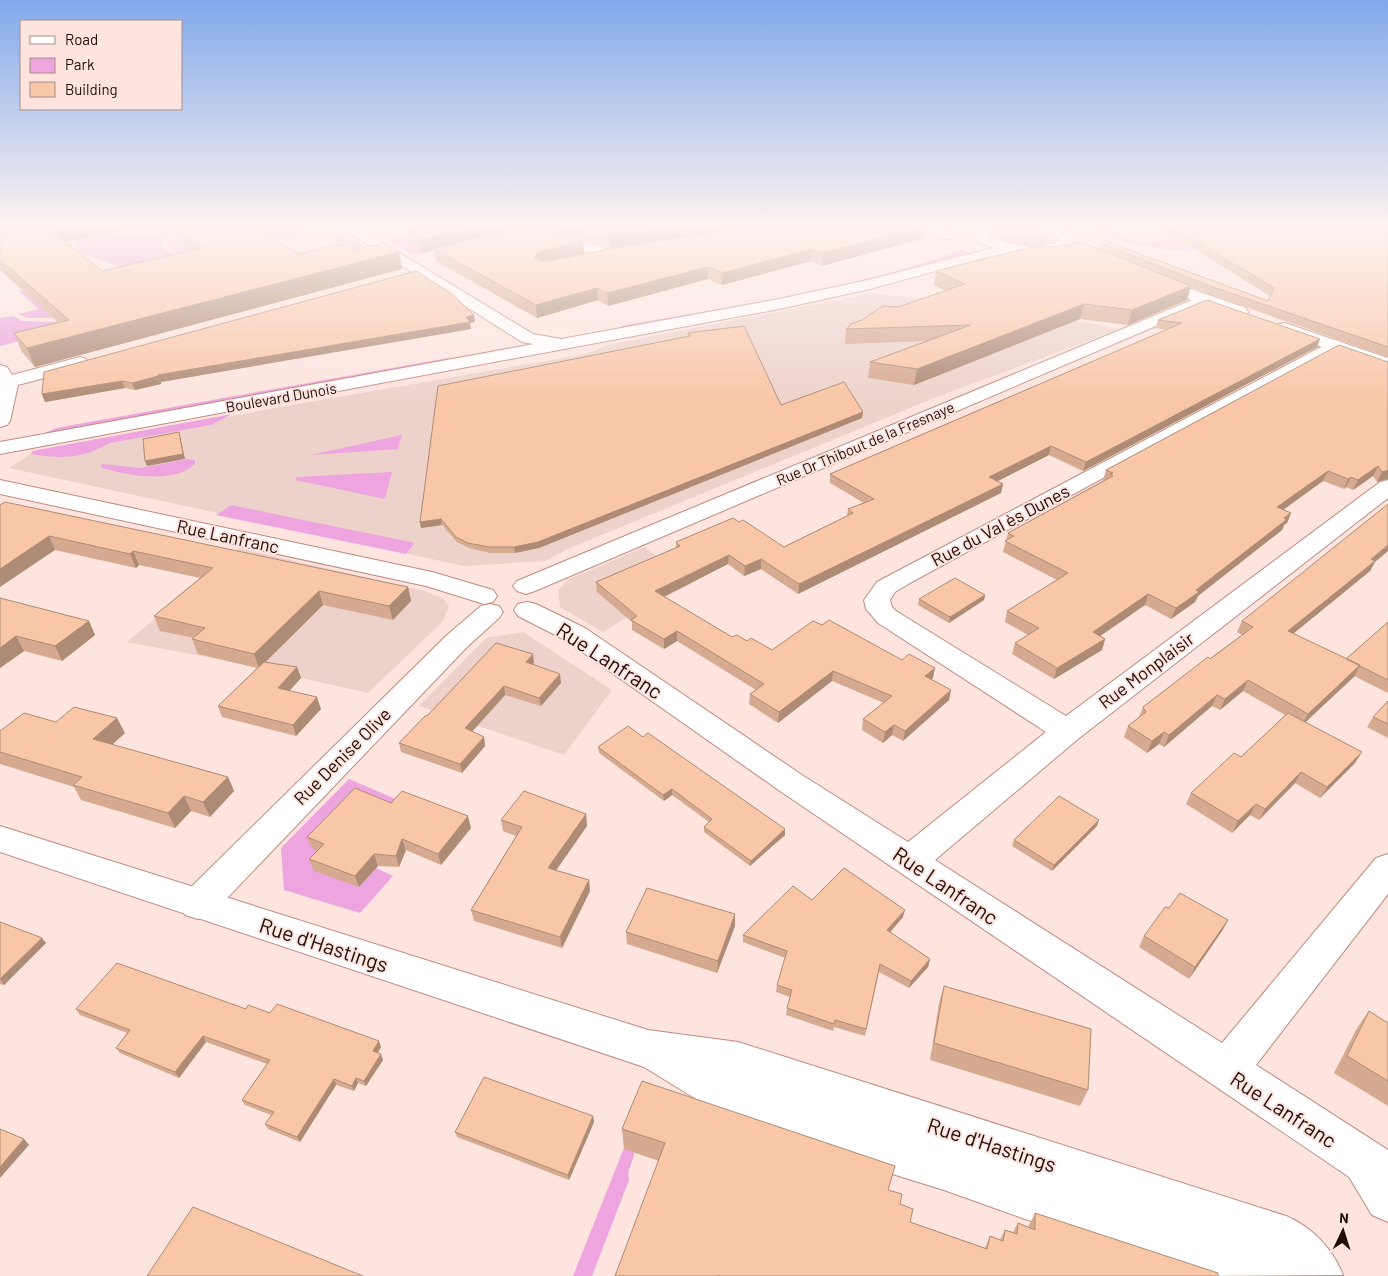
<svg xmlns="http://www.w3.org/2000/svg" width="1388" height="1276" viewBox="0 0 1388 1276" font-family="Barlow,sans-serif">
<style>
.built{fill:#edd2cb}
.green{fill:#eda4df}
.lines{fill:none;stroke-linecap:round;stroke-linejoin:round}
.street-casing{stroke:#c1897c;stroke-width:2}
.secondary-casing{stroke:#c1897c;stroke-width:2}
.street{fill:#fff;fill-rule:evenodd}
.secondary{fill:#fff;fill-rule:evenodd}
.wall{fill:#d6aa90}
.shaded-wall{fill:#ae8b75}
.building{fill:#f9c6a7;stroke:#ae8b75}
.labels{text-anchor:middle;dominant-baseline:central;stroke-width:4;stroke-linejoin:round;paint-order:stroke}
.far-street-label{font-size:15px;fill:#200c08;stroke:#fde4de}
.street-label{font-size:18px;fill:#200c08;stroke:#fde4de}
.near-street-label{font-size:21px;fill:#200c08;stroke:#fde4de}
</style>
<rect width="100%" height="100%" fill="#fde4de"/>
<!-- built -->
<path class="built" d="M873 293 1027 312 1120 329 939 396 570 548 545 561 464 566 9 468 31 454 269 409 586 354 607 345Z
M645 547 692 584 645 606 603 632 560 607 558 591 567 580Z
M239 548 425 591 444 599 449 607 442 622 368 693 227 661 127 642Z
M523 632 612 690 564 755 419 706 486 638Z"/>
<!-- green -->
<path class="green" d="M134 226 175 229 161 245 164 249 177 256 120 267 76 251 80 249 73 244 78 242 75 240Z
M280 226H290L307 236 269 242 249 233Z
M1112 226H1118L1113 228 1112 232 1127 239 1143 242H1158L1173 236 1195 250C1160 252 1127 243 1094 234Z
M1007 227 1030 228 1050 234 1052 239C1039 250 1007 246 995 235L996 231Z
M180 229H211L185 250 203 262 182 255 167 246V243Z
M425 231 411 241 430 252 414 255 388 240Z
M342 233 374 254 0 346V318L13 316 22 321 53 322 352 249 331 237Z
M961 250 975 254 813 294 625 330 621 326C735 306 852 290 961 250Z
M18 290 27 291 53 318H28L18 314 38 309Z
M448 358 450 361 40 435 57 428 78 424Z
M232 414 211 425 110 443C81 459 64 459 31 454L32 451Z
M402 435 398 449 311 455Z
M188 459 195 460V464C175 484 126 476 101 467L102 464 140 468Z
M392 472 385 499 295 480 297 477Z
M231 505 415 543 406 554 216 515Z
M349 779 405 803 312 848 328 855 359 887 376 868 393 876 360 913 284 890 281 848Z
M624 1148 635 1152 628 1173 629 1180 592 1276H573Z"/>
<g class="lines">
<!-- street casing -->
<g class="street-casing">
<path id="street" d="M339 226H355L533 334 567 340 570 344 567 348 561 349 522 342Z
M916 226C929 226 946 225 955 236L953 239H943L918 229Z
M549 231 610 250 633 247 640 251 638 254 609 259 544 238 542 235 544 232Z
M1204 295 1212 300 1210 303 535 591 526 594 517 591 513 586 517 581Z
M1334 340 1340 341 1343 345 1340 349 910 583 895 592 890 600 892 607 896 611 1066 716 1380 482 1388 480V498L1078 739 935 860 1222 1043 1376 858 1388 854V894L1256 1065 1388 1150V1222L1372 1215 1349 1177 780 791 565 640 518 616 514 610 518 604 527 602 536 604 585 628 802 775 908 842 1046 732 878 623 866 609 864 600 877 582Z
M80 357 86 359 89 363 86 367 18 385 10 421 7 425 0 427V365L7 367 12 375Z
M0 480 432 572 493 590 497 596 493 602 484 604 426 586 0 494Z
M490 604 499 606 503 612 499 618 467 647 211 915 198 919 185 915 180 904 185 893 447 635 481 606Z"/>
</g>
<!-- secondary casing -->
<g class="secondary-casing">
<path id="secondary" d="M978 226H993L987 233 989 236C1012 245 1037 251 1060 240 1054 233 1043 233 1038 226 1055 226 1065 226 1075 240L1071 246 1047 254 1017 253 987 257 870 289 779 309 0 454V442L779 299 868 280 993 248 978 242 973 232Z
M1154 276 1246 308 1248 312 1246 316H1234L1148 284 1146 281Z
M1285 323 1388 358V370L1279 332 1276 328 1279 324Z
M0 826 648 1030 738 1042 1286 1216C1312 1227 1333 1249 1343 1275L1184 1276 944 1190 886 1172 843 1154 729 1116 714 1110 644 1067 0 852Z"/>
</g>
<!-- street -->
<use href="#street" class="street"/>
<!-- secondary -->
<use href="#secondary" class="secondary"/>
</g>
<!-- wall -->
<path class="wall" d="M0 226 136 227 65 242 102 271 187 252 185 250 179 233 299 254 352 251 399 252 402 269 35 367 22 352 14 333 58 322 0 270Z
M521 226 421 253 419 251 418 245 410 241 408 229Z
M548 226H749L610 248 548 228Z
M927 226 925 238 822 266 811 261 722 285 708 279 608 306 598 300 537 318 436 261 434 249 583 242 584 254Z
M1157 226H1307L1316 230 1388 226V357L1211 295 1191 287 1187 300 1128 325 1080 319 914 385 868 378 870 362 926 341 845 344 846 329 849 327 850 324 946 291 934 285 936 271 1098 248 1100 243 1268 301 1270 296Z
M1207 300 1317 347 1083 471 1049 455 998 481 1003 484 1001 493 798 594 761 569 744 576 728 564 664 597 732 637 747 641 772 650 822 625 933 678 931 679 951 690 949 700 903 741 892 735 883 743 862 730 863 719 884 703 832 681 778 723 749 704 750 694 756 690 677 641 664 649 632 630V622L597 592 596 582 676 548V542L739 522 784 547 847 516 848 509 864 503 830 483V474L1167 330 1156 328 1158 320Z
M475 322 470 323 471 329 161 382V384L135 390 125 388 45 402 42 394Z
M688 333 781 405 863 412 862 418 539 548 515 553H490L469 548 457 542 442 525 421 528 420 522 688 336Z
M1388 362V479L1377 482 1373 476 1353 490 1346 487 1344 489 1323 481 1283 510 1291 513 1287 523 1284 525 1282 530 1198 596 1195 602 1171 619 1145 605 1100 636 1105 639 1102 650 1054 679 1012 654 1015 643 1028 635 1005 622 1007 611 1057 580 1003 552 1008 533 1104 480H1103L1106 470Z
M0 505 408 587 411 601 393 620 323 605 266 662 297 667 301 678 289 691 321 709 296 736 222 717 218 706 257 668 198 654 192 639 194 638 160 631 154 616 200 578 139 565 136 568 55 550Z
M1375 562 1370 571 1293 634 1346 659 1388 622V693L1354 676 1306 722 1355 763 1320 798 1295 783 1259 820 1250 815 1232 833 1186 804 1191 793 1241 757 1285 715 1243 691 1220 710 1212 706 1164 747 1159 744 1147 753 1124 737 1128 726 1139 717 1143 707 1242 635 1237 632 1242 621Z
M985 595 984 600 949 623 918 605 919 599Z
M0 598 89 621 95 635 62 661 24 651 0 668Z
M534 663 533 665 561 683 541 706 505 695 472 732 484 737 485 746 462 773 401 752 399 743 427 716Z
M1388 701V738L1367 727 1373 717Z
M56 722 125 733 112 745 228 777 234 791 210 817 191 811 175 828 81 800 74 787 0 764V731Z
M643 737 785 835 750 866 704 832V827L709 822 672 795 664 801 599 753 598 747Z
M391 803 471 828 441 865 406 850 399 867 378 866 359 887 314 871 309 859 317 851 312 848 307 837Z
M586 814 587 826 556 870 589 880 590 891 562 948 474 921 471 910 516 836 503 831 501 820Z
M1097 826 1052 871 1012 846 1014 840Z
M812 900 903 917 890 932 930 959 928 967 909 988 879 972 865 1036 834 1027 833 1031 786 1015 787 1008 790 997 776 992 777 985 785 958 743 942V935Z
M1228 920 1222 931 1189 979 1139 947 1144 936Z
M0 922 42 938 46 943 4 985 0 984Z
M735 926 717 973 627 944 626 932Z
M944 986 1088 1090 1080 1106 930 1060 939 1003Z
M76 1009H246L270 1013 381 1047 378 1053 383 1060 366 1086 358 1083 354 1091 336 1085 300 1142 268 1129 265 1124 271 1115 245 1105 242 1100 267 1064 206 1042 179 1078 120 1053 116 1048 127 1033 80 1015Z
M1369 1011 1388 1023V1106L1334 1073 1357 1028Z
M593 1116 594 1122 569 1180 457 1137 455 1132Z
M622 1129 889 1190 900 1204 910 1222 985 1248 990 1236 1000 1240 1005 1230 1013 1232 1018 1223 1028 1227 1035 1213 1218 1276H615L659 1161 624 1149Z"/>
<!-- shaded-wall -->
<path class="shaded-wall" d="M58 226H136V227L53 244 47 228Z
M476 226H521L421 253 419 241Z
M676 226H749L610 248V236Z
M927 226 925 238 822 266 823 253Z
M583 242 584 254 536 269 534 257 538 252Z
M812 249 811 261 722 285V273Z
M399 252 402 269 35 367 27 348Z
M708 267V279L608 306 607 293Z
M1191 286 1187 300 1128 325 1132 310Z
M597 288 598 300 537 318 536 305Z
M1084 304 1080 319 914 385 917 369Z
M474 315 475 322 470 323 471 329 161 382V384L135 390 132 383 158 375Z
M1320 339 1317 347 1083 471 1086 462Z
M122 381 125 388 45 402 42 394Z
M863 412 862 418 539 548 515 553 514 547Z
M179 432 185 459 147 466 145 461Z
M1051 446 1049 455 988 486 989 477Z
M1378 466 1373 476 1353 490 1358 480Z
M1388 470V479L1377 482 1382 472Z
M1328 471 1323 481 1273 517 1277 507Z
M1351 477 1346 487 1344 489 1348 479Z
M1003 484 1001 493 798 594 799 584Z
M1291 513 1287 523 1284 525 1282 530 1198 596 1195 602 1171 619 1176 608 1196 590Z
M441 519 442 525 421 528 420 522Z
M49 536 55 550 0 587V569Z
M1388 545V551L1375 562 1370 571 1283 642 1288 631Z
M133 551 139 565 136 568 130 554Z
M729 555 728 564 655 601V591Z
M761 559V569L744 576 745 566Z
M408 587 411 601 393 620 389 606Z
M319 591 323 605 259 668 254 654Z
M1148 594 1145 605 1090 643 1093 632Z
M985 595 984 600 949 623 950 617Z
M89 621 95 635 62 661 55 646Z
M677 631V641L664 649V639Z
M16 636 24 651 0 668V648Z
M1105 639 1102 650 1054 679 1057 668Z
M533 654 534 663 527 671 526 662Z
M1360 665 1354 677 1302 725 1308 714Z
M297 667 301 678 282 699 278 688Z
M935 668 933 678 923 686 925 676Z
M833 671 832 681 778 723 779 712Z
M560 674 561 683 541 706 539 698Z
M1248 680 1243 691 1220 710 1225 699Z
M504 686 505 695 467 737 465 728Z
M951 690 949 700 903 741 905 731Z
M1217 695 1212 706 1164 747 1169 735Z
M317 697 321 709 296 736 293 725Z
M117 718 125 733 101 754 93 739Z
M894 725 892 735 883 743 885 732Z
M1164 732 1159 744 1147 753 1152 741Z
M484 737 485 746 462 773 460 764Z
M1362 752 1355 763 1320 798 1327 787Z
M1301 772 1295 783 1259 820 1265 809Z
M228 777 234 791 210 817 203 802Z
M672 789V795L664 801 663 795Z
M184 796 191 811 175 828 168 813Z
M1256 804 1250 815 1232 833 1238 821Z
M586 814 587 826 550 879 548 868Z
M468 816 471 828 441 865 438 854Z
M1099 820 1097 826 1052 871 1054 865Z
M785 829V835L750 866 751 861Z
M402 839 406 850 399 867 396 856Z
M374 854 378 866 359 887 355 876Z
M589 880 590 891 562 948 560 937Z
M905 910 903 917 886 937 887 930Z
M735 914V926L717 973 718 961Z
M1228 920 1222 931 1189 979 1195 967Z
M42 938 46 943 4 985 0 979Z
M930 959 928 967 909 988 911 981Z
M203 1036 206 1042 179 1078 175 1072Z
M379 1041 381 1047 375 1057 373 1051Z
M381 1054 383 1060 366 1086 364 1081Z
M356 1078 358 1083 354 1091 352 1086Z
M334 1079 336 1085 300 1142 297 1137Z
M593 1116 594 1122 569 1180 568 1175Z
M24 1139 29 1145 0 1178V1167Z"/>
<!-- building -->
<path class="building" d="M0 226H58L47 228 102 271 203 248 179 233 214 226H249L299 254 340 244 352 251 384 243 399 252 27 348 14 333 69 320 0 260Z
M423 226H476L419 241 417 239 423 238 408 229Z
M524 226H534L583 242 538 252 534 257 544 262 608 249 752 226H927L823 253 812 249 722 273 708 267 607 293 597 288 536 305 434 249Z
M576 226H676L610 236Z
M1171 226H1307L1316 230 1328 226H1388V347L1213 287 1100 243 1105 241 1268 301 1274 288Z
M1081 242 1191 286 1132 310 1084 304 917 369 870 362 971 325 846 329 850 326V324L862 320 883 306 898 307 965 284 936 271 1032 247 1061 246Z
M416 271 452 294 474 315 466 317 470 322 158 375V376L132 383 122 381 42 394 44 372Z
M1207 300 1320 339 1086 462 1051 446 989 477 1003 484 799 584 761 559 745 566 729 555 655 591 732 637 737 635 747 641 751 638 772 650 813 621 822 625 829 620 902 660 909 654 935 668 925 676 951 690 905 731 894 725 885 732 863 719 892 696 833 671 779 712 750 694 764 684 677 631 664 639 631 620 637 616 596 582 680 546 676 542 733 518 739 522 743 520 784 547 853 513 848 509 874 499 830 474 1182 323 1158 320Z
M744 326 781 405 844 382 863 412 538 542 514 547H489L468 543 456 537 441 519 420 522 438 386 690 336 688 333Z
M1339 345 1388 362V470L1382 472 1378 466 1358 480 1351 477 1348 479 1328 471 1277 507 1291 513 1284 518 1286 520 1196 590 1199 592 1176 608 1148 594 1093 632 1105 639 1057 668 1015 643 1039 628 1007 611 1068 573 1005 541 1014 536 1008 533 1113 476 1110 474 1113 473 1106 470Z
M179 432 183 454 145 461 143 439Z
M5 502 408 587 389 606 319 591 254 654 192 639 205 628 154 616 213 568 133 551 130 554 49 536 0 569V505Z
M1388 504V545L1371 559 1375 561 1288 631 1360 665 1308 714 1248 680 1225 699 1217 695 1169 735 1164 732 1152 741 1128 726 1146 712 1143 707 1208 657 1210 659 1253 627 1242 621Z
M955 578 985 595 950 617 919 599Z
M0 598 89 621 55 646 16 636 0 648Z
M1388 622V680L1346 659Z
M496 643 533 654 526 662 560 674 539 698 504 686 465 728 484 737 460 764 399 743 425 716H427Z
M264 662 297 667 278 688 317 697 293 725 218 706Z
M1388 701V724L1373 717Z
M74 707 117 718 93 739 228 777 203 802 184 796 168 813 73 785 82 777 0 752V731L24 713 56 722Z
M1288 713 1362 752 1327 787 1301 772 1265 809 1256 804 1238 821 1191 793 1234 753 1241 757Z
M628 726 643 737 648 733 785 829 751 861 704 827 712 819 672 789 663 795 598 747Z
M355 788 391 803 402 791 468 816 438 854 402 839 396 856 374 854 355 876 309 859 324 844 307 837Z
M524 791 586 814 548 868 589 880 560 937 471 910 522 827 501 820Z
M1059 796 1099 820 1054 865 1014 840Z
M844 868 905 910 887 930 930 959 911 981 880 964 866 1029 835 1020 834 1024 787 1008 792 990 777 985 787 951 743 935 793 886 812 900Z
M647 888 735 914 718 961 626 932Z
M1180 893 1228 920 1195 967 1144 936 1165 907 1169 908Z
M0 922 42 938 0 979Z
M117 963 246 1009 248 1005 270 1013 277 1004 379 1041 373 1051 381 1054 364 1081 356 1078 352 1086 334 1079 297 1137 265 1124 274 1112 242 1100 270 1060 203 1036 175 1072 116 1048 130 1030 76 1009Z
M944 986 1091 1029 1088 1090 934 1043Z
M1369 1011 1388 1023V1081L1347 1056Z
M484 1077 593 1116 568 1175 455 1132Z
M642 1081 895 1166 888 1190 902 1194 900 1204 913 1209 910 1222 987 1249 990 1236 1003 1241 1005 1230 1017 1234 1018 1223 1035 1230V1213L1218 1273V1276H720L719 1275V1276H615L665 1143 622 1129Z
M0 1129 24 1139 0 1167Z
M193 1207 363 1276H147Z"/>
<!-- sky -->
<linearGradient id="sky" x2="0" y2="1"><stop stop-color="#81a9eb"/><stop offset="0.56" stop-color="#fef3f0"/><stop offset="1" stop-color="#fef3f0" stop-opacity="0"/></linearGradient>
<rect width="1388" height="404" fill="url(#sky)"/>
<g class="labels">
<!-- far-street labels -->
<g class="far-street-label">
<text transform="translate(281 397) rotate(-10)">Boulevard Dunois</text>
<text transform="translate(865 443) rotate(-23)">Rue Dr Thibout de la Fresnaye</text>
</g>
<!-- street labels -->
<g class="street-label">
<text transform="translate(1000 525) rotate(-28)">Rue du Val ès Dunes</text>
<text transform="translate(228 536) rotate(12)">Rue Lanfranc</text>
<text transform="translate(1146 670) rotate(-37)">Rue Monplaisir</text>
<text transform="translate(342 756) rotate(-45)">Rue Denise Olive</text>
</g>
<!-- near-street labels -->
<g class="near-street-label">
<text transform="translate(610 660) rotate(33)">Rue Lanfranc</text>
<text transform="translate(946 885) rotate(34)">Rue Lanfranc</text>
<text transform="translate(324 944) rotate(18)">Rue d'Hastings</text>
<text transform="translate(1284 1109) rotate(33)">Rue Lanfranc</text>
<text transform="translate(992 1144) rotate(18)">Rue d'Hastings</text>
</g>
</g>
<!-- legend -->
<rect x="20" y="20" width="162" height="90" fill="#fde4de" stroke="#a58e88"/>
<rect x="30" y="36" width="25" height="8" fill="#ffffff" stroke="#a58e88"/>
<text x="65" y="45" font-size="15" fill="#200c08">Road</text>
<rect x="30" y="58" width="25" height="15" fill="#eda4df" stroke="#a58e88"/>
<text x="65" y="70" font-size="15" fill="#200c08">Park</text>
<rect x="30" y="82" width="25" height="15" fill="#f9c6a7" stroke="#a58e88"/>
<text x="65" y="95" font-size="15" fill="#200c08">Building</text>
<!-- north arrow -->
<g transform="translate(1343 1231) rotate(4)" stroke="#fde4de" stroke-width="4" paint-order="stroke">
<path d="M0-4L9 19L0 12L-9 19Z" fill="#200c08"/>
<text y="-8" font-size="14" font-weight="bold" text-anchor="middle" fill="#200c08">N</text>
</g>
</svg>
